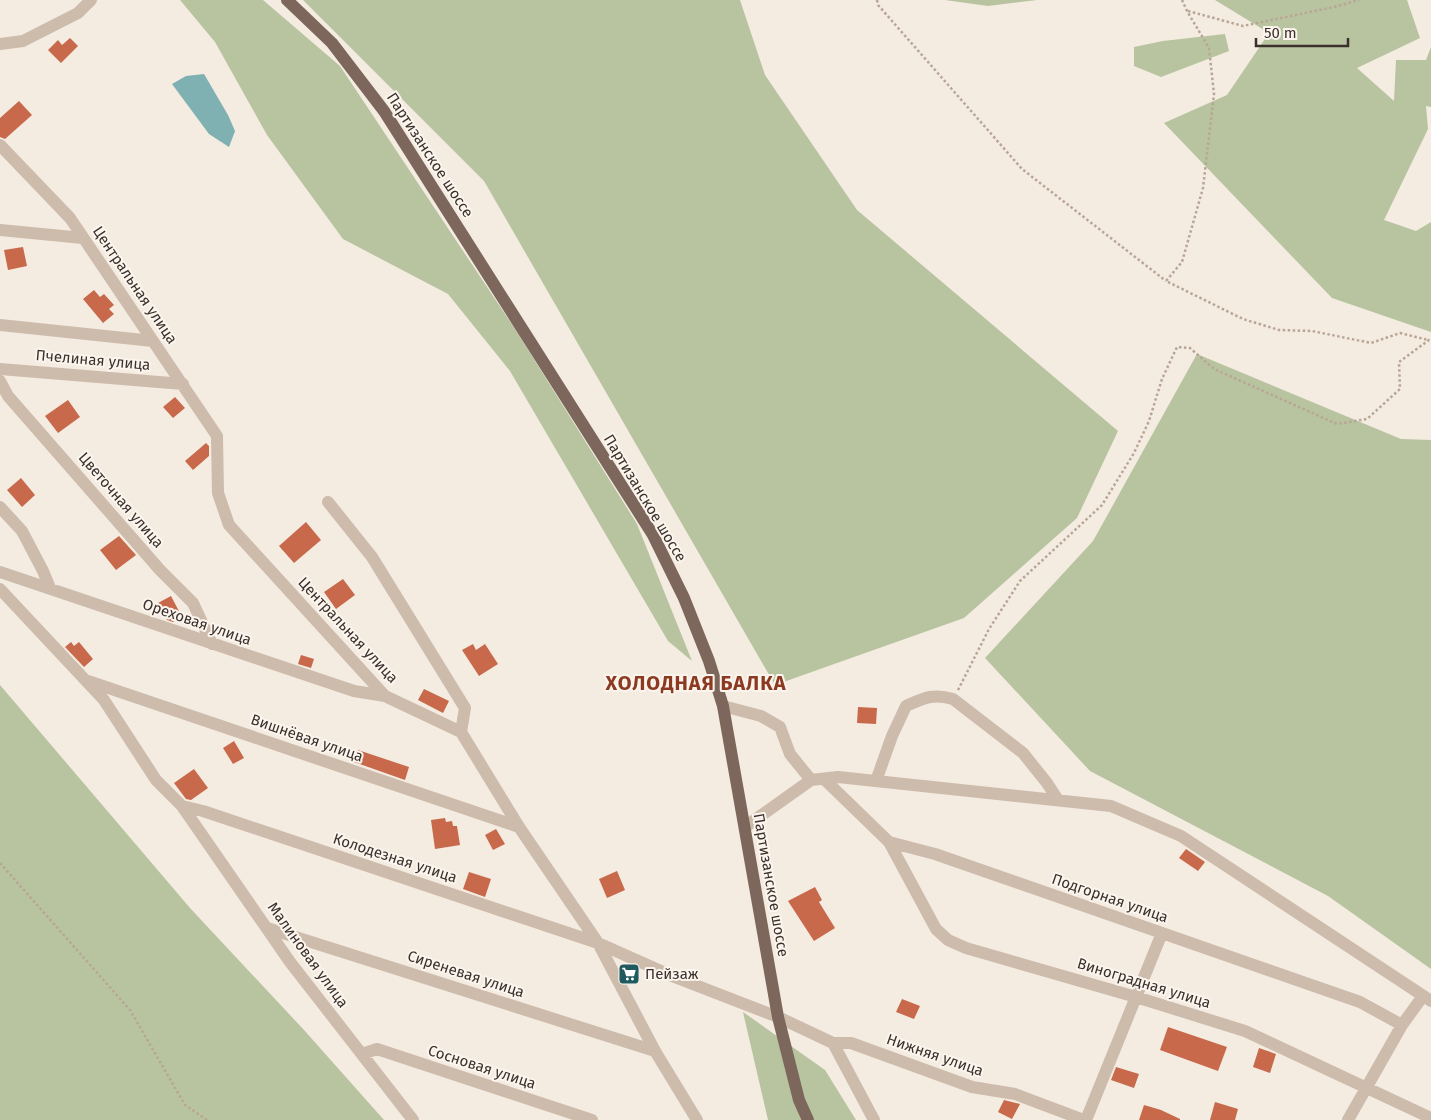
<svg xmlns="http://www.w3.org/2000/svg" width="1431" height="1120" viewBox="0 0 1431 1120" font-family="'Fira Sans',sans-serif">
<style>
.green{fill:#b8c4a0}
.water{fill:#7fb0b2}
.building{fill:#c8694b}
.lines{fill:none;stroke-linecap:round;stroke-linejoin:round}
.path{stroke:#b9a596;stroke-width:2.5;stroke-dasharray:2.5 2.5;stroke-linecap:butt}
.minor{stroke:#cdbbac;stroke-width:12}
.major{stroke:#7d675c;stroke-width:12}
.labels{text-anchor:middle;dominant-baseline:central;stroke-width:4;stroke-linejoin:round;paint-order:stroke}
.street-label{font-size:15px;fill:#3b302b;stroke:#fbf5ee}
.poi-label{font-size:15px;fill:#3b302b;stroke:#fbf5ee;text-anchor:start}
.district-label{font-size:20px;font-weight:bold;letter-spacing:1px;fill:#8c3b22;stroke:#fbf5ee}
</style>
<rect width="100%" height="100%" fill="#f4ebe1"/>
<!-- green -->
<path class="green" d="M180 0H263L340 66 515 329 637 524 692 661 668 641 510 371 448 294 343 239 267 135 215 42Z
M303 0H740L765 75 857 210 1118 431 1077 518 964 618 775 685 484 181Z
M945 0H1037L988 6Z
M1215 0H1407L1420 38 1357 68 1394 101 1396 60H1426L1431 47V107L1426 106 1428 129 1384 220 1416 231 1431 222V332L1332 298 1164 123 1227 95 1269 33Z
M1225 34 1229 51 1161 77 1134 66V47L1163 41Z
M1197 354 1401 439 1431 440V969L1328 896 1090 771 985 658 1093 541Z
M0 685 190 908 304 1030 384 1120H0Z
M743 1012 825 1070 856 1120H768Z"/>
<!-- water -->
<path class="water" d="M204 74 228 115 235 131 229 147 209 134 172 84 186 76Z"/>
<!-- building -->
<path class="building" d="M70 38 78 46 61 63 48 50 58 40 62 45Z
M19 101 32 115 5 139 0 137V118Z
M23 247 27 266 8 270 4 250Z
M94 290 100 297 104 294 114 305 109 309 114 314 103 323 83 299Z
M175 397 185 408 173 418 163 407Z
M68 400 80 417 58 433 45 416Z
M206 443 209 446V456L193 470 185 461Z
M21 478 35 495 22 507 7 490Z
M306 522 321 540 294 563 279 546Z
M119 536 136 555 116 570 100 550Z
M343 579 355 595 336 609 324 592Z
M171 596 182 617 173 622 167 620 158 603Z
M71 642 74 646 79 642 93 659 84 667 65 647Z
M473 644 476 650 485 644 498 664 479 676 462 650Z
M301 655 314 659 311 668 298 664Z
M424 689 449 701 443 713 418 700Z
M858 707 877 708 876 724 857 723Z
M234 741 244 758 233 764 223 748Z
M358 750 409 767 405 780 354 762Z
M194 769 208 788 191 800 186 799 174 783Z
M445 818 446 822 452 821 453 826H457L460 845 435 849 431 820Z
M496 829 505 844 493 850 485 835Z
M1186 849 1205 862 1198 871 1179 858Z
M617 871 625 890 607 898 599 879Z
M469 872 491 879 485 897 463 889Z
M815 887 822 900 819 902 835 928 814 941 788 901Z
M902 999 920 1006 914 1019 896 1012Z
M1168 1027 1227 1047 1218 1071 1160 1050Z
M1259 1048 1276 1054 1270 1073 1253 1067Z
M1116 1067 1139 1074 1134 1088 1111 1080Z
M1004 1100 1020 1104 1012 1119 998 1112Z
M1215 1102 1238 1109 1235 1120H1210Z
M1144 1105 1161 1110 1180 1119V1120H1139Z"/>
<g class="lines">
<!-- path -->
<path class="path" d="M877 0 878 5 1022 169 1166 281
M1182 0 1187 11 1209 48 1214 94 1203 188 1182 262 1166 281 1243 319 1279 330 1312 331 1371 343 1400 333 1428 340
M1188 11 1243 26 1334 7 1359 0
M958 690 989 629 1020 581 1102 505 1134 453 1149 421 1162 379 1177 347 1190 348 1214 369 1337 424 1367 419 1400 389 1399 362 1429 340 1431 341
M0 863 130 1010 185 1105 207 1120"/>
<!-- minor -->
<path class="minor" d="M0 44 23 41 78 13 91 0
M0 145 70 218 217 436 218 493 229 525 385 696 461 732 519 827 598 943 655 1051 697 1120
M0 230 83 238
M0 325 153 341
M0 369 183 384
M0 381 8 396 160 570 193 603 212 644
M328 502 372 557 465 708 461 732
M0 507 22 531 43 571 50 588
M0 572 354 691 385 696
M0 589 104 700 156 780 182 806 290 962 413 1120
M88 681 519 827
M723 706 761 716 780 727 790 754 811 780
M824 779 889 842 935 854 1360 1002 1402 1025
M876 781 892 736 906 706C924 698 933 693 953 699L1023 753 1047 783 1058 800
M182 806 203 811 598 943 672 976 778 1017 833 1043H851L972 1087 1015 1094 1084 1120
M745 827 811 780 838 777 1111 806 1181 836 1431 1001
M889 842 936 929 948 940 966 948 1136 997 1245 1031 1431 1118
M267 928 655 1051
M833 1043 874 1120
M362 1054 377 1049 592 1120
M1086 1120 1162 933
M1348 1120 1402 1025 1423 996"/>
<!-- major -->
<path class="major" d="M287 0 332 43 384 111 653 535 684 598 709 661 723 706 778 1017 799 1100 808 1120"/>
</g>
<!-- icons -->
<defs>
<g id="supermarket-square" transform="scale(1.125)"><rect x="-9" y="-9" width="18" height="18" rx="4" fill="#1f5a5e" stroke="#fbf5ee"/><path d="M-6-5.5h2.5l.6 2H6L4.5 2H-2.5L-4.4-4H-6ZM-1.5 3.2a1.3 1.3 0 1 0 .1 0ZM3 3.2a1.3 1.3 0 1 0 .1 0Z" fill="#fff"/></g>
</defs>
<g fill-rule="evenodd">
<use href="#supermarket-square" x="629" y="974"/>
</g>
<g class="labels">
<!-- street labels -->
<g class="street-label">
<text transform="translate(430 155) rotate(57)">Партизанское шоссе</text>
<text transform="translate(135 285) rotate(56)">Центральная улица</text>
<text transform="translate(93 360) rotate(5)">Пчелиная улица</text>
<text transform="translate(645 498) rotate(59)">Партизанское шоссе</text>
<text transform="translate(121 500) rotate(49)">Цветочная улица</text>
<text transform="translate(197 622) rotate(19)">Ореховая улица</text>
<text transform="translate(348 630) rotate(47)">Центральная улица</text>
<text transform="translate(307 738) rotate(19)">Вишнёвая улица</text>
<text transform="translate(395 858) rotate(18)">Колодезная улица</text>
<text transform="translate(771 885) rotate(80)">Партизанское шоссе</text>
<text transform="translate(1110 898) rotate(19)">Подгорная улица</text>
<text transform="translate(308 955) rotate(54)">Малиновая улица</text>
<text transform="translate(466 974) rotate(18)">Сиреневая улица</text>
<text transform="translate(1144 983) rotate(17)">Виноградная улица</text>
<text transform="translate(935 1055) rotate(19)">Нижняя улица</text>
<text transform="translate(482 1067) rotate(18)">Сосновая улица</text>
</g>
<!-- poi labels -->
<g class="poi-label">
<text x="645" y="974">Пейзаж</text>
</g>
<!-- district labels -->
<g class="district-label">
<text x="696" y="683">ХОЛОДНАЯ БАЛКА</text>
</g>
</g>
<!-- scale -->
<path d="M1256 38v8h92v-8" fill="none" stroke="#3b302b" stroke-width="2.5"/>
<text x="1264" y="38" font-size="15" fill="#3b302b" stroke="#fbf5ee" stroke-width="4" paint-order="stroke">50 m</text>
</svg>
